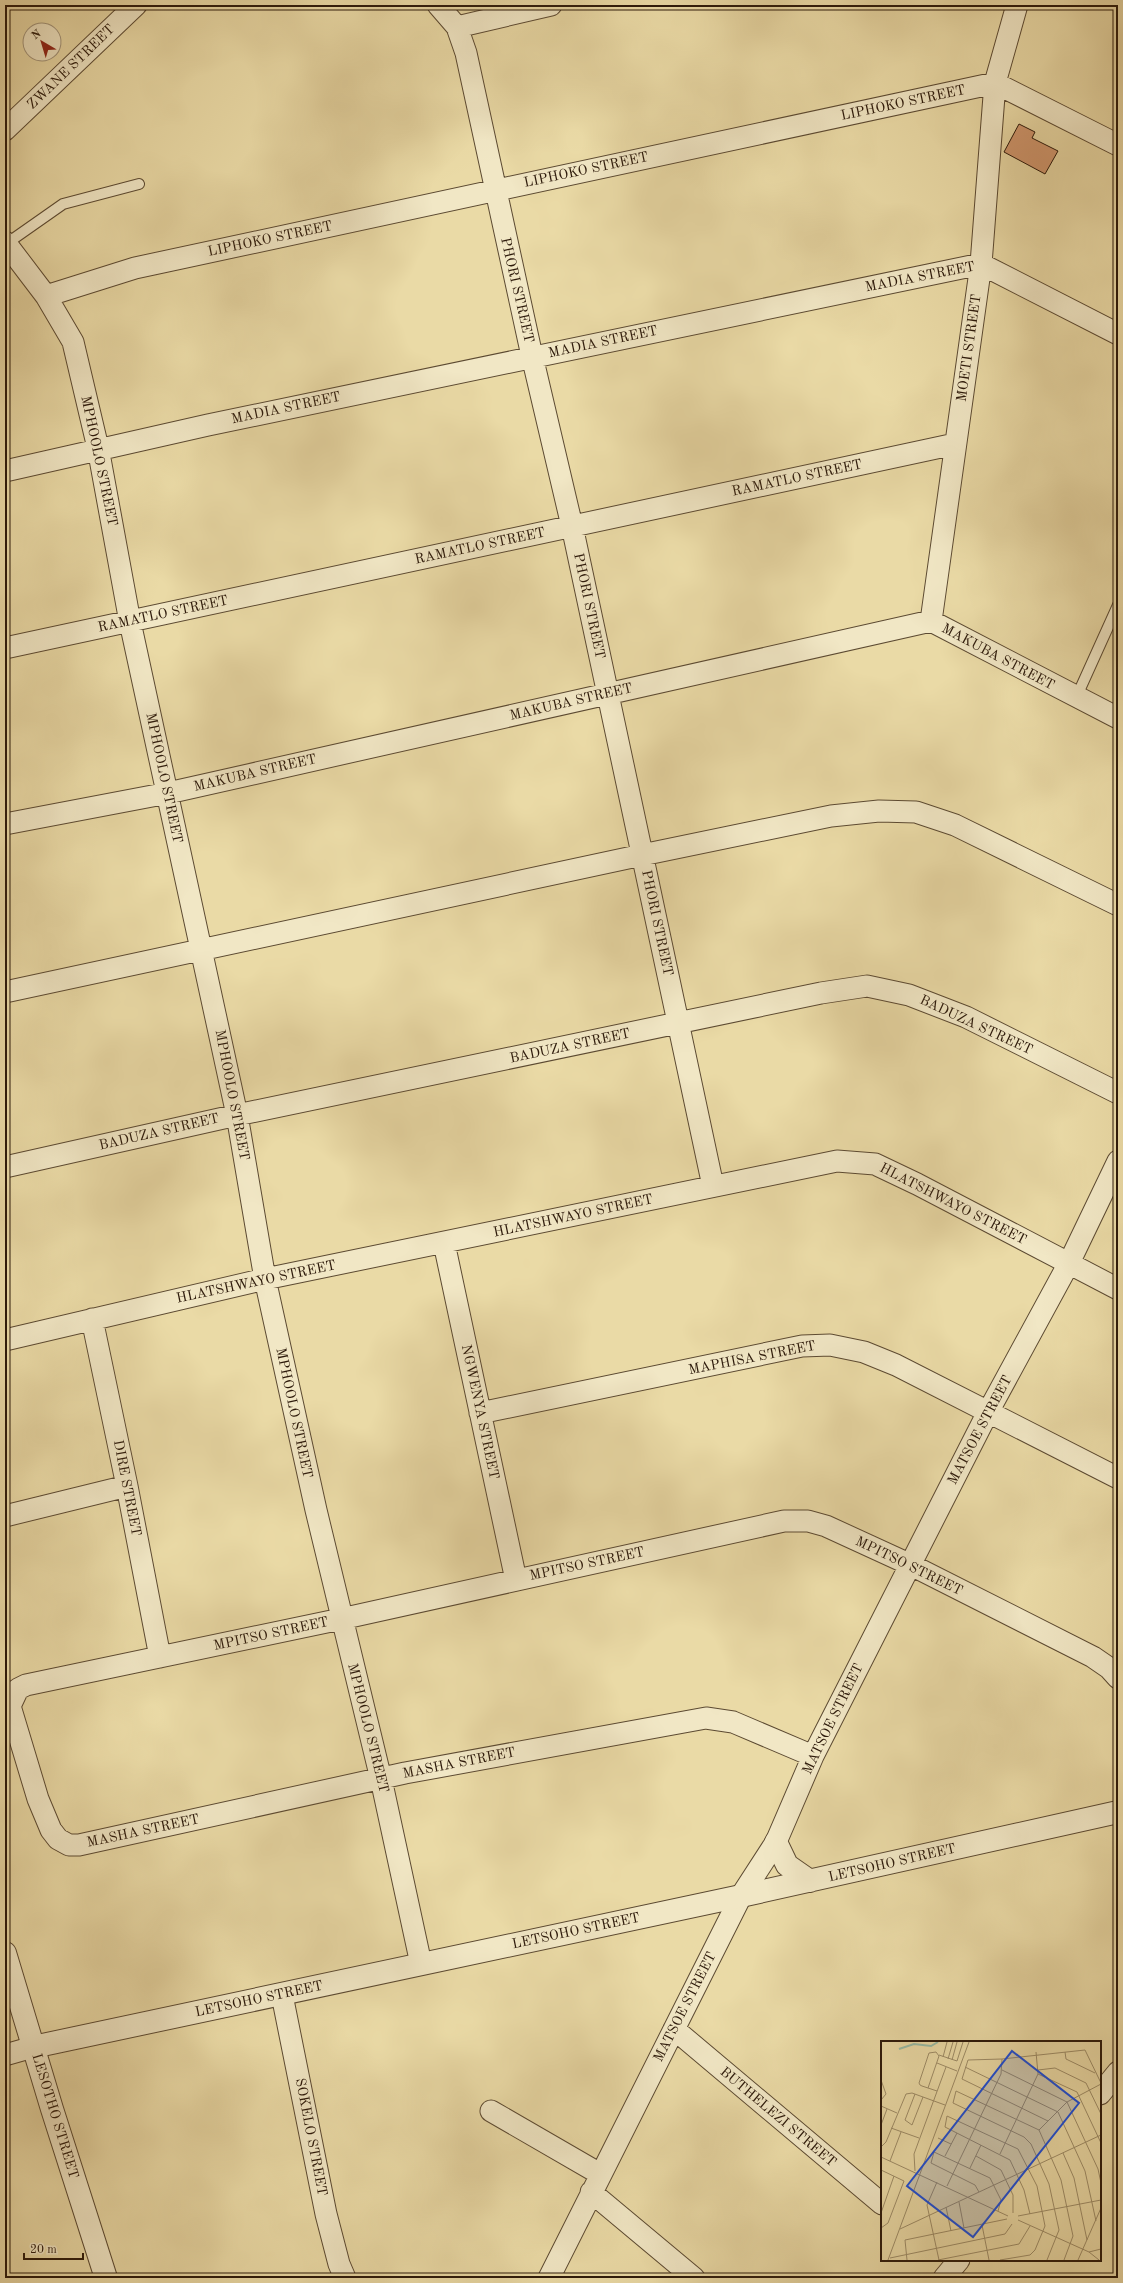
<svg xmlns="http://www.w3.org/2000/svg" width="1123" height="2283" viewBox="0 0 1123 2283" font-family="'Old Standard TT',serif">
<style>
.building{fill:#d1986f;stroke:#2d1a0b}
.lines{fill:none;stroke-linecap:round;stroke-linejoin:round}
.service-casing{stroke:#5c4a32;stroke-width:12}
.minor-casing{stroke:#5c4a32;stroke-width:23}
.tertiary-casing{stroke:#5c4a32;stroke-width:24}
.service{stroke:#f1e7c5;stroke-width:10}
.minor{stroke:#f1e7c5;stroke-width:21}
.tertiary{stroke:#f1e7c5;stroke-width:22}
.labels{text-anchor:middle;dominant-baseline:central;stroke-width:3;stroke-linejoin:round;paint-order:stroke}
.street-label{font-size:14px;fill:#2d1a0b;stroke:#f1e7c5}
.inset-river{fill:none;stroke:#98bba5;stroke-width:2}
.inset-road{fill:none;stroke:#9e8d68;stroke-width:1}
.view{fill:#1d4ed8;fill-opacity:0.15;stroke:#1d4ed8;stroke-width:2}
.inset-edge{fill:none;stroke:#2d1a0b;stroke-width:2}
</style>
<rect width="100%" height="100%" fill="#eadaa6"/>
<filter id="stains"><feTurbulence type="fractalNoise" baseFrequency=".005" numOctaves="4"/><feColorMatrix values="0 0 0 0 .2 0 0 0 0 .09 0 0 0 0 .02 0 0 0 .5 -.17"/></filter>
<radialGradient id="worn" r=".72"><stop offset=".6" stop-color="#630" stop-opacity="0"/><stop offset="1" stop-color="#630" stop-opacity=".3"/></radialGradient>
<!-- building -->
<path class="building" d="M1019 124 1035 132 1032 138 1058 151 1045 174 1004 152Z"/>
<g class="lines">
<!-- service casing -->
<g class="service-casing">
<path id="service" d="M6 244 63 204 139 184
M1076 698 1118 605"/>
</g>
<!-- minor casing -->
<g class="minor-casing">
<path id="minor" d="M438 5 457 27 466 53 532 356 572 526 713 1186
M457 27 551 5
M5 130 136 5
M5 242 46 296 73 342 98 448 130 622 237 1115 265 1279 316 1510 381 1779 421 1964
M46 296 135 268 995 83 1118 145
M5 471 208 425 981 264 1118 334
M931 621 981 264 995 83 1017 5
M5 648 955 444
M5 824 168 793 931 621 1118 718
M5 992 642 855 831 816 879 811 916 812 955 825 1118 905
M5 1167 237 1115 821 993 867 986 909 995 966 1017 1118 1093
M444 1243 516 1580
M92 1319 127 1486 160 1657
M5 1340 265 1279 837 1161 875 1164 917 1184 1118 1289
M480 1413 802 1346 830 1345 864 1352 896 1365 1118 1478
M5 1516 127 1486
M813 1756 733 1722 706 1718 405 1773 79 1845H69L58 1839 51 1830 38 1799 10 1706 18 1689 26 1685 341 1619 784 1521H808L826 1526 911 1565 1093 1657 1109 1668 1118 1678
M282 1995 326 2214 339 2264 345 2278
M674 2029 882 2204
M5 2055 33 2047
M1100 2094 1118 2072
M491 2111 600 2174
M591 2192 694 2278
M549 2278 741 1896 776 1842 813 1756 988 1412 1069 1263 1118 1161
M944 2278 959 2260"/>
</g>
<!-- tertiary casing -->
<g class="tertiary-casing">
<path id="tertiary" d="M776 1842 787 1865 810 1881
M5 1953 52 2109 106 2278
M33 2047 741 1896 1118 1812"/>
</g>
<!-- service -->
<use href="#service" class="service"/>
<!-- minor -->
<use href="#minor" class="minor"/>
<!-- tertiary -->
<use href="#tertiary" class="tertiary"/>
</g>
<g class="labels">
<!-- street labels -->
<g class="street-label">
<text transform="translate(71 67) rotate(-44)">ZWANE STREET</text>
<text transform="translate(903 103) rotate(-12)">LIPHOKO STREET</text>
<text transform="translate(586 170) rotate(-12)">LIPHOKO STREET</text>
<text transform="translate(270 239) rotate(-12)">LIPHOKO STREET</text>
<text transform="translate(920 277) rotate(-11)">MADIA STREET</text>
<text transform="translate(517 290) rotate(77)">PHORI STREET</text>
<text transform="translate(603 342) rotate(-12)">MADIA STREET</text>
<text transform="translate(969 348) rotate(-82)">MOETI STREET</text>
<text transform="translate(286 408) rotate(-12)">MADIA STREET</text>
<text transform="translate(99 461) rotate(78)">MPHOOLO STREET</text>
<text transform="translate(797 478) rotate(-12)">RAMATLO STREET</text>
<text transform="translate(480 546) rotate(-12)">RAMATLO STREET</text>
<text transform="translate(589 606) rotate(78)">PHORI STREET</text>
<text transform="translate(163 614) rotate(-12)">RAMATLO STREET</text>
<text transform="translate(998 657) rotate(28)">MAKUBA STREET</text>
<text transform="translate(571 702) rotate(-13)">MAKUBA STREET</text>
<text transform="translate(255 773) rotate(-13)">MAKUBA STREET</text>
<text transform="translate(164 778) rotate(78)">MPHOOLO STREET</text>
<text transform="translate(657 923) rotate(78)">PHORI STREET</text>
<text transform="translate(976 1025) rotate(25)">BADUZA STREET</text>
<text transform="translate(570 1046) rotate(-12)">BADUZA STREET</text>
<text transform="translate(232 1095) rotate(79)">MPHOOLO STREET</text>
<text transform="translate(159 1132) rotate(-13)">BADUZA STREET</text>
<text transform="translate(953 1204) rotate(27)">HLATSHWAYO STREET</text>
<text transform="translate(573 1216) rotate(-12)">HLATSHWAYO STREET</text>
<text transform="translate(256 1282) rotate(-12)">HLATSHWAYO STREET</text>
<text transform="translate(752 1358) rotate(-11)">MAPHISA STREET</text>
<text transform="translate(480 1412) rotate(78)">NGWENYA STREET</text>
<text transform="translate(294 1413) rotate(78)">MPHOOLO STREET</text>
<text transform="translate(980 1430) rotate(-62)">MATSOE STREET</text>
<text transform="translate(127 1488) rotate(79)">DIRE STREET</text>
<text transform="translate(587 1564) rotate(-12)">MPITSO STREET</text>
<text transform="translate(909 1566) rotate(26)">MPITSO STREET</text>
<text transform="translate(271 1634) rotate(-12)">MPITSO STREET</text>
<text transform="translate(833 1719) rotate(-64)">MATSOE STREET</text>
<text transform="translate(368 1728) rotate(76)">MPHOOLO STREET</text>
<text transform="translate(459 1763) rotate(-11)">MASHA STREET</text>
<text transform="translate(143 1831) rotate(-12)">MASHA STREET</text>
<text transform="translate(892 1863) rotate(-13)">LETSOHO STREET</text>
<text transform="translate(576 1931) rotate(-12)">LETSOHO STREET</text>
<text transform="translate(259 1999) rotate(-12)">LETSOHO STREET</text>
<text transform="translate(685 2007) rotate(-63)">MATSOE STREET</text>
<text transform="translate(55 2116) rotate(73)">LESOTHO STREET</text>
<text transform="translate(778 2117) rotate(40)">BUTHELEZI STREET</text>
<text transform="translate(311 2137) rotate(79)">SOKELO STREET</text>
</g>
</g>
<!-- overview -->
<g transform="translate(881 2041)">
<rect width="220" height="220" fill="#eadaa6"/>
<path class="inset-river" d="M18 8 33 3 50 5 57 1"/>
<path class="inset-road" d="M184 11 185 18 214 32M58 14 76 20 82 1M62 16 66 1M67 18 72 1M71 19 76 1M56 22 76 30M84 26 177 71 204 130 215 180M121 29 186 61 217 128 220 142M157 29 174 27 205 42 220 73M157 33 196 51 220 102M0 39 5 53 0 59M47 47 58 15 55 11 48 12 38 42 39 44 41 45 56 50M34 53 24 79 31 84 42 56M0 65 16 72M167 80 81 38 87 19 121 18 204 9 220 42M0 84 6 68M10 87 38 97M158 89 186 61 220 43M57 97 70 103M0 106 5 101 25 53 31 52 64 64M182 112 193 137 206 199M119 113 157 33 155 11M64 115 76 92M95 115 120 129 132 154V172M0 116 127 175M9 120 20 91M89 127 100 104M0 129 23 140 7 182 0 187M34 130 33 113 65 26M56 141 46 164 58 219M66 145 120 33 121 18M98 151 94 144 50 122 53 111 109 137 120 159 117 170M78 161 83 187M65 166 70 190M0 172 13 135M137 175 220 159M137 179 208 211 218 219M101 184 108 219M19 188 220 94M208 211 220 208M9 217 124 193 131 183M7 219 88 1M26 219 24 199 126 178M57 219 138 203 149 185M119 219 149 214 154 209 164 185 156 145 137 108 66 75 64 86 129 119 143 149 149 173M166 219 178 189 168 143 150 103 143 96 72 62 75 50 158 89 180 139 192 195 183 219M197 219 220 167"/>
<path class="view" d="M131 10 198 62 92 196 26 145Z"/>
<rect width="220" height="220" class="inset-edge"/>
</g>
<!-- margin -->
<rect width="1123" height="2283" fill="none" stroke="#eadaa6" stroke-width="20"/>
<rect x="6" y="6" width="1111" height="2271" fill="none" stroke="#2d1a0b" stroke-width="2"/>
<rect x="10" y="10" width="1103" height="2263" fill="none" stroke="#2d1a0b"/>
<!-- north arrow -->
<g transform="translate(42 42) rotate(322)"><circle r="19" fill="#f1e7c5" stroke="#a3957b"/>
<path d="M0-3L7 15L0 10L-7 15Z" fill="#8f2418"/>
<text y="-6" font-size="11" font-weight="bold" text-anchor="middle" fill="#2d1a0b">N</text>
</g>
<!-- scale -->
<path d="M24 2253v6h59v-6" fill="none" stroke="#2d1a0b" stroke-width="2"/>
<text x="30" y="2253" font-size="12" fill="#2d1a0b" stroke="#f1e7c5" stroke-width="3" paint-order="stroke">20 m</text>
<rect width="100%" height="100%" filter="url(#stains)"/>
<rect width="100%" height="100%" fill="url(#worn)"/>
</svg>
